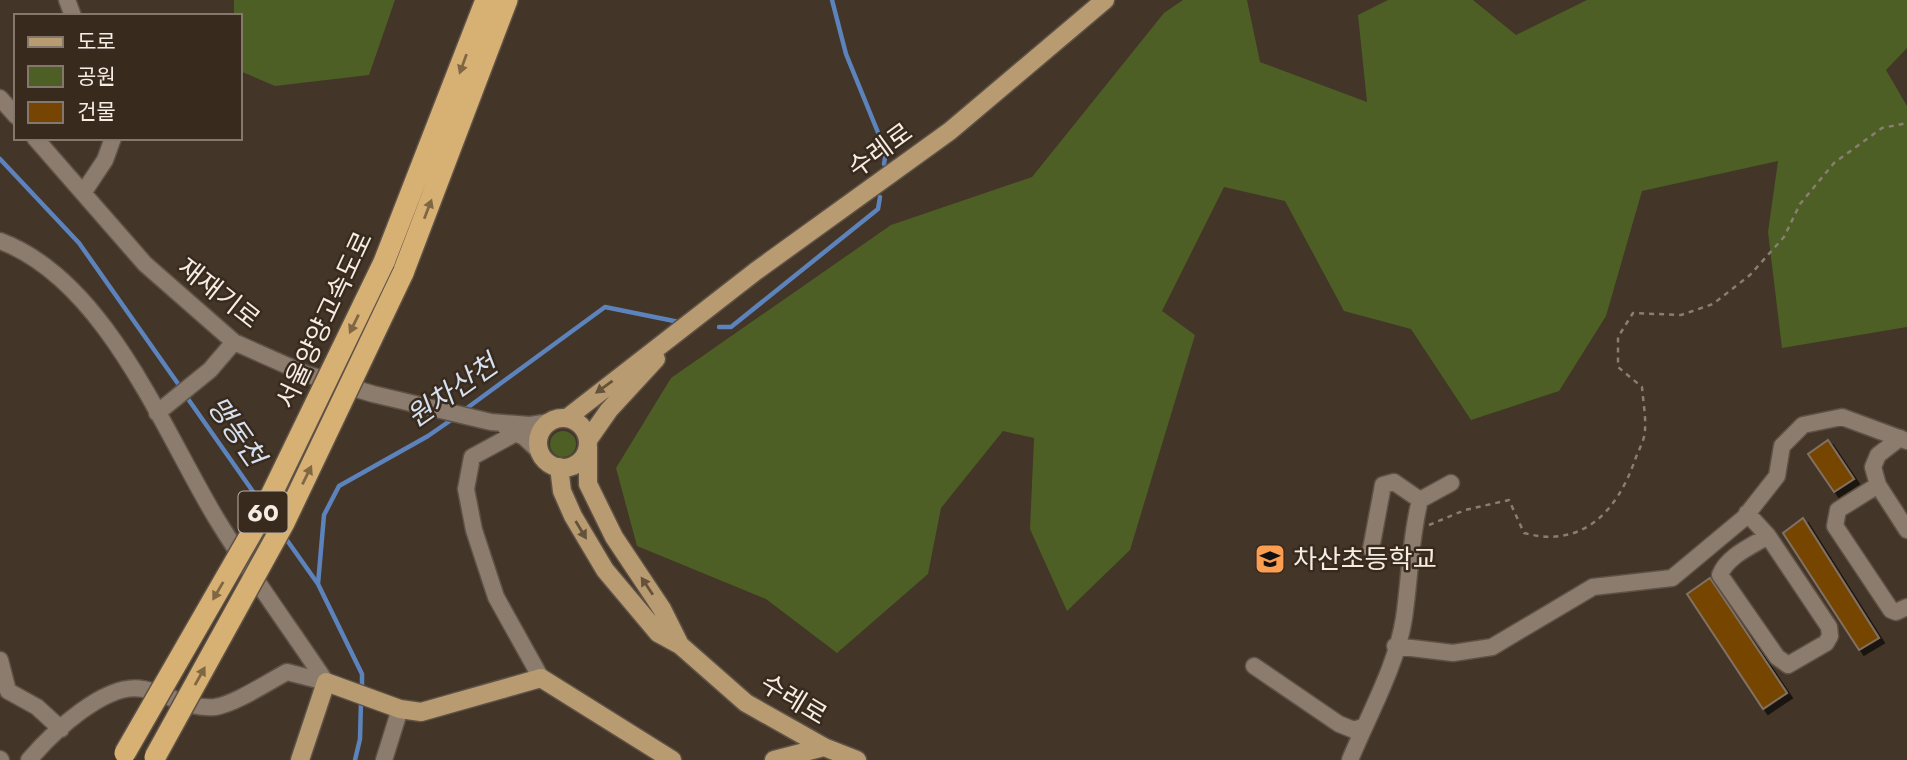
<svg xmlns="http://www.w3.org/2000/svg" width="1907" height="760" viewBox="0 0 1907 760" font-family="Jost,'Noto Sans KR',sans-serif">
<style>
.green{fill:#4d5f25}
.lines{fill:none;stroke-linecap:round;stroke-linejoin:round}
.stream{stroke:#5c83bb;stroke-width:4.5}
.building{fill:#764504;stroke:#817162;stroke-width:2;filter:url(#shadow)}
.minor-casing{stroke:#5e5247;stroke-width:19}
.major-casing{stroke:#5e5247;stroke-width:21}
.highway-casing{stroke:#5e5247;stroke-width:24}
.path{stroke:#8a7e73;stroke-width:2.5;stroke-dasharray:5 5;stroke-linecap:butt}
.minor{stroke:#8c7c6d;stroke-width:16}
.major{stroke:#b99b71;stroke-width:18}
.highway{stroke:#d7b073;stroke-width:21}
.highway-bridge-casing{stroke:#5e5247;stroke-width:24;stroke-linecap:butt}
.highway-bridge{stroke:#d7b073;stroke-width:21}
.oneway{fill:#806744}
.oneway2{fill:#65523b}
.labels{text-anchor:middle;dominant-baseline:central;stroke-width:5;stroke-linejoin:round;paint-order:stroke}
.shield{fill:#382b1e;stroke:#bcb2a9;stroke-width:2}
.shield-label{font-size:24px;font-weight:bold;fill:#f5ece4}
.street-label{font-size:26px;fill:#f5ece4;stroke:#382b1e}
.poi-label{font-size:26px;fill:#f5ece4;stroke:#382b1e;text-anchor:start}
.water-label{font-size:28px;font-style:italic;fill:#d5e0f0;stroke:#382b1e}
</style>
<defs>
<filter id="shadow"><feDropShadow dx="5" dy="5" stdDeviation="0" flood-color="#0009"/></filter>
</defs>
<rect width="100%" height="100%" fill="#433528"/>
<!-- green -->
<path class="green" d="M234 0H395L369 75 275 86 240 71V16H234Z
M1183 0H1247L1260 62 1367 102 1358 15 1388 0H1473L1516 35 1587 0H1907V48L1886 70 1907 106V327L1782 348 1768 232 1778 161 1642 191 1606 316 1559 391 1471 420 1411 329 1344 311 1285 201 1224 187 1162 311 1195 335 1130 550 1067 611 1030 529 1034 438 1003 431 941 508 928 574 837 653 766 599 637 546 616 468 671 378 891 225 1032 177 1164 13Z
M550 444a13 13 0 1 1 26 0a13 13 0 1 1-26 0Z"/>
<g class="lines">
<!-- stream -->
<path class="stream" d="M832 0 846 54 886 152 884 164
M0 159 79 243 181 388
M719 327H731L878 209 880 197
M186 396 261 503
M463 411 605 307 679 322
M284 536 318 584 362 674V689
M318 584 324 515 339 486 428 436 454 418
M355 760 360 739 361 701"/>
</g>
<!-- building -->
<path class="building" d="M1828 440 1854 479 1834 492 1808 454Z
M1803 518 1879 638 1859 650 1783 533Z
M1710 578 1787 693 1763 709 1687 594Z"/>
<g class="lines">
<!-- minor casing -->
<g class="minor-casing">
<path id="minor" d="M67 0 73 16
M0 98 16 116
M35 138 145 264 234 342 306 374 373 394 491 422 530 425 550 422
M83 193 105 160 113 138
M0 241C105 280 162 428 216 518 250 574 290 628 326 682
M157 413 210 370 234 342
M506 428 524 437 541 453
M516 433 472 457 466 489 474 530 496 597 541 678
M1900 438 1878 455 1873 467 1878 485 1907 530
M1878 485 1838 510 1835 526 1891 610 1896 612 1907 607
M1747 513 1768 536 1829 627 1830 636 1826 643 1788 665 1777 657 1720 575C1727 556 1752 546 1768 536
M1371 549 1383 485 1394 482 1420 500
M1395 646 1453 653 1492 647 1593 587 1672 578 1744 518 1777 476 1782 446 1803 425 1842 417 1907 441
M0 660 8 691 37 707 61 729
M1254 666 1339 724 1354 730 1365 726
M0 759 1 760
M29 760C52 733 106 681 143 689 167 693 189 710 215 707 235 704 268 682 287 672L326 682
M384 760 400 709
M1350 760C1368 716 1397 665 1404 618 1410 578 1410 539 1420 500L1451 483"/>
</g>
<!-- major casing -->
<g class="major-casing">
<path id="major" d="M567 418 756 271 950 131 1105 0
M538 443a25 25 0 1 1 50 0a25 25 0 1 1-50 0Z
M588 440 609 410 656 359
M588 447V484L614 537 662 609 680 645
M559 467 562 491 573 516 605 570 658 633 680 645 746 703 824 747 857 760
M300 760 326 682 400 709 421 712 541 678 672 760
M774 760 824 747"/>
</g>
<!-- highway casing -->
<g class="highway-casing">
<path id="highway" d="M384 262 486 0
M403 273 507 0"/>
</g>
<!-- path -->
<path class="path" d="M1429 525 1465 510 1509 500 1524 533C1583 549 1617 511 1635 460 1638 451 1645 440 1645 430 1646 416 1643 401 1642 387L1618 367V337L1633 313 1681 315 1713 304 1750 275 1784 237 1800 204 1834 163 1882 128 1907 123"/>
<!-- minor -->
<use href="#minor" class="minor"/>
<!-- major -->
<use href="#major" class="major"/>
<!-- highway -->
<use href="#highway" class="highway"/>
<!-- highway-bridge casing -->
<g class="highway-bridge-casing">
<path id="highway-bridge" d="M125 753 259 520 384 262
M155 757 284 523 403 273"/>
</g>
<!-- highway-bridge -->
<use href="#highway-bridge" class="highway-bridge"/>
</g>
<!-- one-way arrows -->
<defs><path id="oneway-solid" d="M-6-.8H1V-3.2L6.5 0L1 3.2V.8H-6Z" transform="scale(1.75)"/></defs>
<g class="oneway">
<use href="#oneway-solid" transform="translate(463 64) rotate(110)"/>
<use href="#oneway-solid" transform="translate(428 209) rotate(-69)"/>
<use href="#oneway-solid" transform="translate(354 324) rotate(116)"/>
<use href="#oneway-solid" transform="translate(307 475) rotate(-64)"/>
<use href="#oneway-solid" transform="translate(218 591) rotate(120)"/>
<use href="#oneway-solid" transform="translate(200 676) rotate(-61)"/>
</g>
<g class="oneway2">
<use href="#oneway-solid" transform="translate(604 387) rotate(144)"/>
<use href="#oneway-solid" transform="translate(581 530) rotate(59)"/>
<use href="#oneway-solid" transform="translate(647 586) rotate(-124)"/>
</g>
<!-- icons -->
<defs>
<g id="school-square" transform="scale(1.575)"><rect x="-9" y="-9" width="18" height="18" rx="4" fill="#fb9e52" stroke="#382b1e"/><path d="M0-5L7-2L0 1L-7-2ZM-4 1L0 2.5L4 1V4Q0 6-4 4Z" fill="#111"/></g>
</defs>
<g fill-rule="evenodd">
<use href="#school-square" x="1270" y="559"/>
</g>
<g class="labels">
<!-- shield labels -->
<rect class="shield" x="238.5" y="491.5" width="49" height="41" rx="5"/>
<g class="shield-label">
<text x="263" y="512">60</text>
</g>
<!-- street labels -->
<g class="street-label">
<text transform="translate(880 150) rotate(-36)">수레로</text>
<text transform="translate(219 293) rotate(38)">재재기로</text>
<text transform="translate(324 320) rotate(-65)">서울양양고속도로</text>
<text transform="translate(794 699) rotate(31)">수레로</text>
</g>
<!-- poi labels -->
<g class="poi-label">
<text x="1293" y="559">차산초등학교</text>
</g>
<!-- water labels -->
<g class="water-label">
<text transform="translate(452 391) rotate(-35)">원차산천</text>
<text transform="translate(236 431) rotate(55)">맹동천</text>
</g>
</g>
<!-- legend -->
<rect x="14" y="14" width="228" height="126" fill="#382b1e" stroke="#84786d" stroke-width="2"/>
<rect x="28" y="37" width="35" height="10" fill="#b99b71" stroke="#84786d" stroke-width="2"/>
<text x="77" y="49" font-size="21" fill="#f5ece4">도로</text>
<rect x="28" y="66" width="35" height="21" fill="#4d5f25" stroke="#84786d" stroke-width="2"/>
<text x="77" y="84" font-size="21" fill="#f5ece4">공원</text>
<rect x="28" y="102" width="35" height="21" fill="#764504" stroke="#84786d" stroke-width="2"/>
<text x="77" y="119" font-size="21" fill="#f5ece4">건물</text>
</svg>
